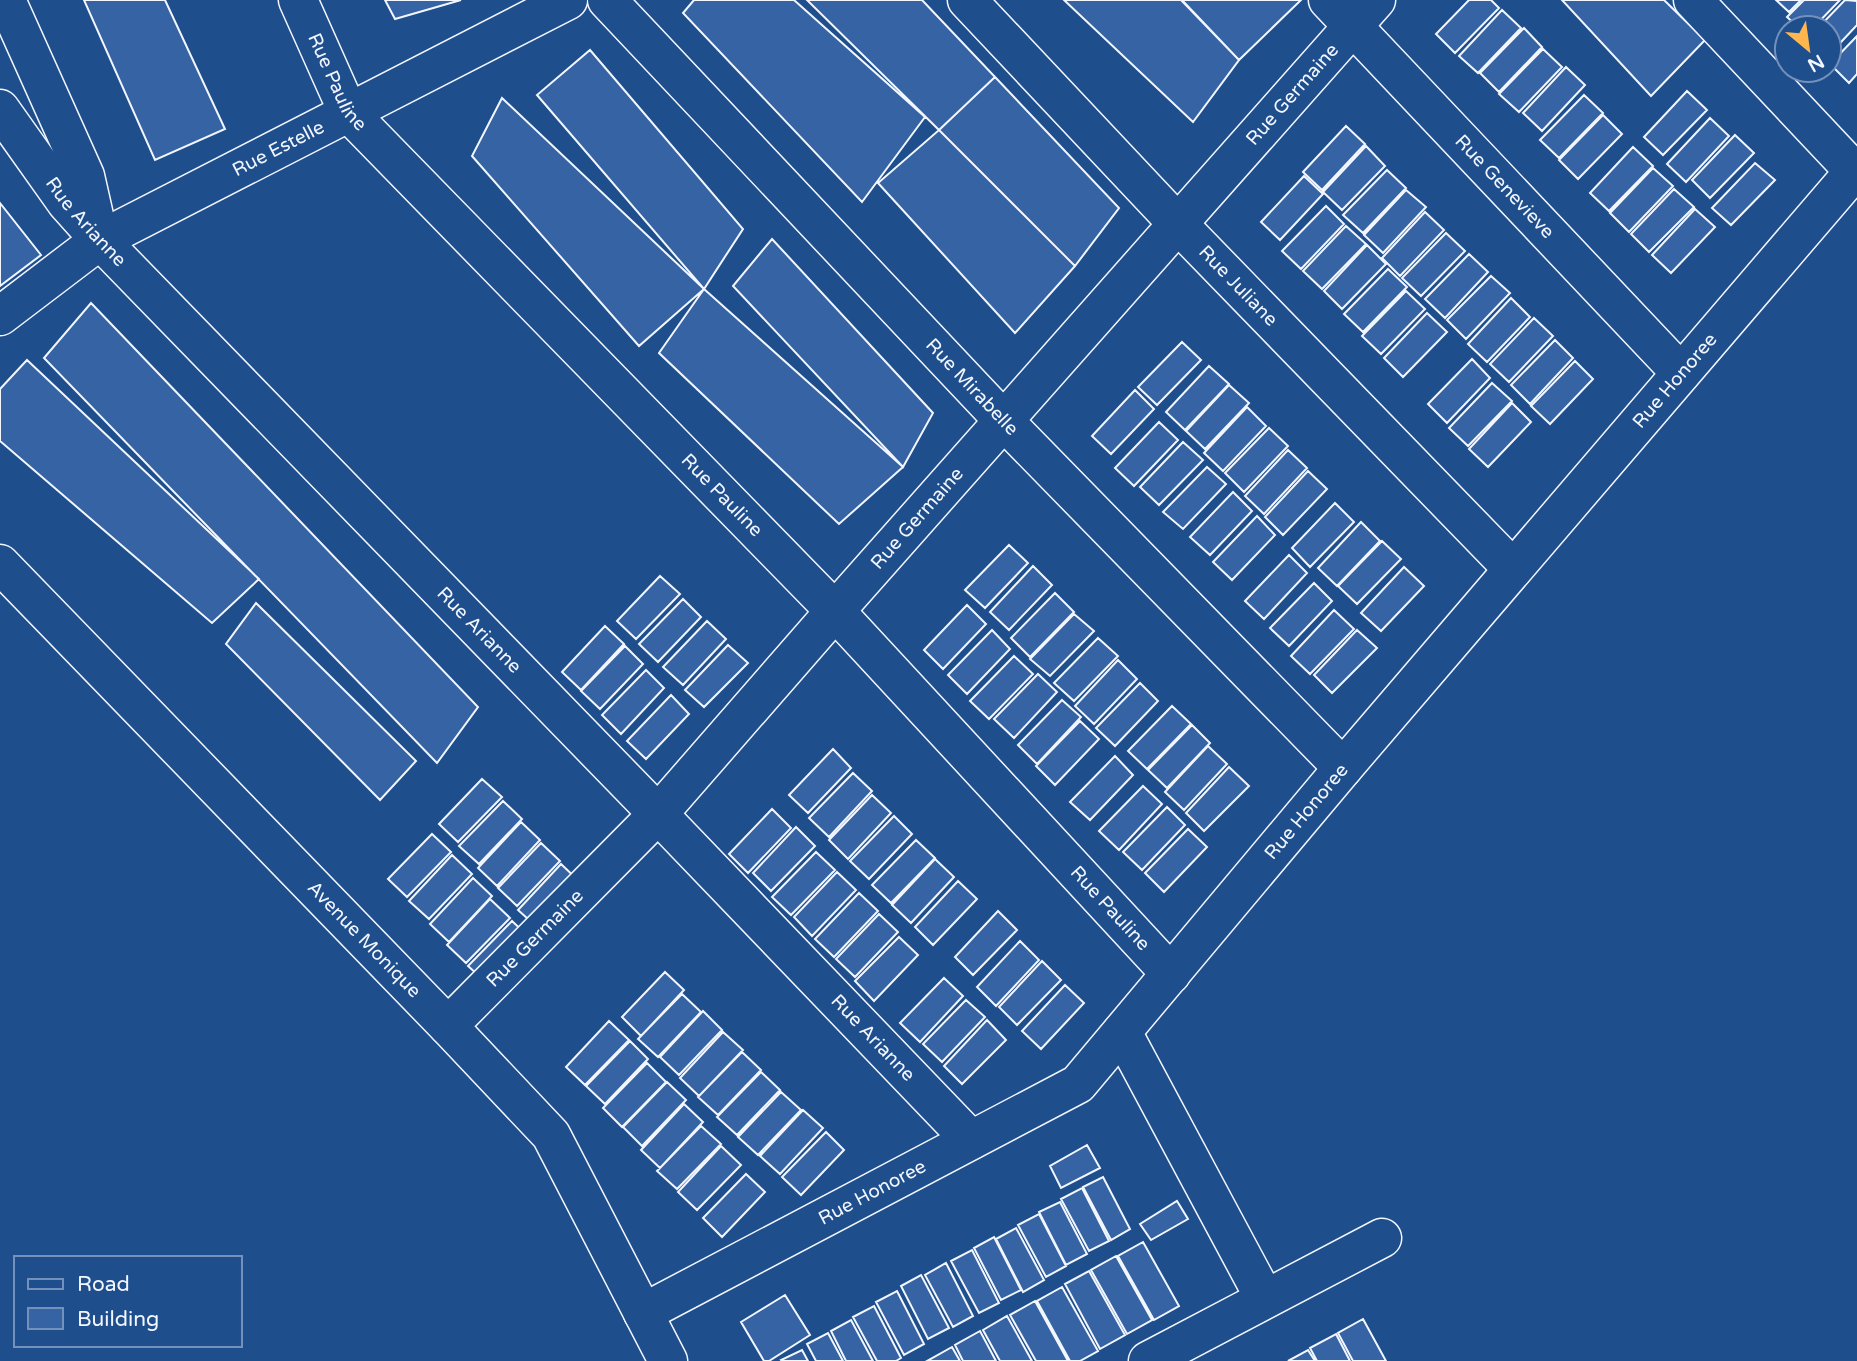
<svg xmlns="http://www.w3.org/2000/svg" width="1857" height="1361" viewBox="0 0 1857 1361" font-family="'Varela Round',sans-serif">
<style>
.building{fill:#3563a3;stroke:#f2f6ff;stroke-width:2}
.lines{fill:none;stroke-linecap:round;stroke-linejoin:round}
.minor-casing{stroke:#f2f6ff;stroke-width:41}
.tertiary-casing{stroke:#f2f6ff;stroke-width:41}
.minor{stroke:#1f4e8c;stroke-width:38}
.tertiary{stroke:#1f4e8c;stroke-width:38}
.labels{text-anchor:middle;dominant-baseline:central;stroke-width:5;stroke-linejoin:round;paint-order:stroke}
.street-label{font-size:19px;fill:#f2f6ff;stroke:#1f4e8c}
</style>
<rect width="100%" height="100%" fill="#1f4e8c"/>
<!-- building -->
<path class="building" d="M84 0H165L225 129 155 160Z
M385 0H461L395 19Z
M694 0H794L925 117 862 202 683 13Z
M807 0H922L995 77 939 130Z
M1064 0H1181L1239 60 1193 122Z
M1182 0H1301L1239 60Z
M1469 0H1491L1499 8 1455 53 1436 34Z
M1562 0H1664L1705 40 1651 96Z
M1776 0H1801L1789 12Z
M1804 0H1840L1813 28H1799L1787 17Z
M1845 0 1857 1V25L1829 55V28H1818Z
M1502 10 1521 28 1478 73 1459 56Z
M1524 28 1542 47 1499 92 1480 73Z
M1857 36V74L1849 83 1830 64Z
M1543 49 1562 67 1519 112 1499 94Z
M590 50 743 229 704 289 537 95Z
M1566 67 1585 85 1542 131 1523 113Z
M995 77 1119 208 1075 266 939 130Z
M1687 91 1707 110 1663 155 1644 137Z
M1584 95 1603 113 1559 158 1540 140Z
M502 98 704 289 639 346 472 156Z
M1603 115 1622 134 1578 179 1559 160Z
M1710 118 1729 136 1686 182 1667 164Z
M1346 126 1365 144 1322 190 1303 172Z
M939 130 1075 266 1015 333 878 183Z
M1735 135 1754 153 1710 198 1692 180Z
M1366 146 1385 166 1342 210 1323 192Z
M1633 147 1653 166 1609 211 1590 193Z
M1755 163 1775 180 1731 225 1712 208Z
M1653 168 1673 186 1629 232 1610 213Z
M1387 170 1406 188 1363 233 1343 215Z
M1304 176 1323 194 1280 240 1261 222Z
M1674 189 1694 207 1649 252 1631 234Z
M1406 190 1426 207 1383 253 1364 235Z
M0 203 41 255 0 286Z
M1326 206 1344 224 1301 269 1282 251Z
M1695 209 1715 227 1671 273 1652 255Z
M1425 212 1444 230 1400 276 1382 258Z
M1346 226 1366 244 1322 289 1303 271Z
M1446 233 1465 251 1421 296 1402 278Z
M772 239 933 413 903 467 733 286Z
M1367 245 1386 264 1342 309 1324 291Z
M1469 254 1488 272 1445 318 1425 299Z
M1388 269 1407 287 1363 332 1344 314Z
M1491 276 1510 293 1466 339 1447 320Z
M704 289 903 467 839 524 659 353Z
M1406 291 1425 309 1381 354 1362 336Z
M1511 298 1530 317 1487 362 1468 344Z
M91 303 478 707 437 763 44 358Z
M1427 313 1447 332 1403 377 1384 358Z
M1534 318 1553 336 1509 382 1490 364Z
M1555 340 1573 358 1530 404 1511 385Z
M1182 342 1201 360 1157 405 1138 387Z
M1472 359 1490 378 1447 423 1428 404Z
M27 360 259 579 212 623 0 441V389Z
M1575 361 1593 379 1550 424 1531 406Z
M1209 366 1229 384 1185 430 1166 412Z
M1492 383 1512 401 1468 446 1449 428Z
M1229 385 1249 403 1205 449 1186 431Z
M1135 390 1154 409 1111 454 1092 436Z
M1512 403 1531 422 1488 467 1469 449Z
M1247 407 1266 426 1223 471 1204 453Z
M1159 422 1178 440 1134 486 1115 468Z
M1269 428 1288 446 1244 492 1225 473Z
M1183 442 1203 460 1159 505 1140 487Z
M1288 450 1307 468 1264 514 1245 496Z
M1207 467 1226 484 1183 529 1163 512Z
M1308 471 1327 489 1283 535 1265 517Z
M1233 492 1252 511 1210 555 1190 537Z
M1335 503 1354 522 1310 567 1292 548Z
M1257 516 1275 535 1232 580 1213 562Z
M1361 522 1380 541 1337 586 1318 568Z
M1382 541 1401 559 1357 604 1338 586Z
M1009 545 1028 563 985 608 965 590Z
M1289 555 1307 573 1264 619 1245 601Z
M1033 566 1052 585 1009 630 990 612Z
M1404 567 1424 586 1381 631 1361 613Z
M660 576 680 594 636 639 617 621Z
M1314 583 1332 601 1289 646 1270 628Z
M1055 593 1074 612 1030 657 1011 638Z
M683 599 701 617 658 662 639 644Z
M256 603 416 761 380 800 226 644Z
M967 605 986 624 943 669 924 650Z
M1334 610 1354 629 1310 674 1291 656Z
M1074 614 1094 631 1050 676 1030 659Z
M707 621 726 639 683 685 663 667Z
M605 626 624 644 581 690 562 672Z
M992 630 1010 649 967 694 948 675Z
M1357 630 1377 648 1332 693 1314 675Z
M1098 638 1118 656 1074 701 1054 683Z
M728 645 748 663 704 707 685 690Z
M625 646 643 664 600 709 581 691Z
M1014 656 1033 674 989 719 970 701Z
M1118 660 1137 679 1094 724 1075 706Z
M646 670 664 688 621 734 602 715Z
M1038 674 1057 692 1014 738 994 719Z
M1140 683 1158 701 1115 746 1096 728Z
M671 695 689 714 646 759 627 741Z
M1062 700 1081 717 1037 764 1018 745Z
M1172 706 1191 724 1147 769 1128 751Z
M1080 721 1099 739 1055 785 1036 766Z
M1192 725 1210 743 1167 788 1148 770Z
M1208 746 1227 764 1184 810 1165 792Z
M833 749 851 768 808 813 789 795Z
M1115 756 1133 775 1090 820 1070 802Z
M1229 767 1249 786 1204 831 1186 813Z
M853 773 872 791 829 837 809 818Z
M482 779 502 797 458 842 439 824Z
M1143 786 1162 804 1119 850 1099 831Z
M872 795 891 813 848 859 829 840Z
M503 801 522 819 479 864 459 846Z
M1167 807 1185 825 1142 870 1123 852Z
M772 809 791 828 748 873 729 854Z
M894 816 912 834 869 879 850 861Z
M521 822 540 840 497 886 478 868Z
M796 827 815 846 771 891 753 873Z
M1188 829 1207 847 1164 892 1145 873Z
M432 834 451 852 407 897 388 879Z
M916 840 935 858 891 903 872 885Z
M541 843 560 861 517 906 498 888Z
M816 852 835 870 791 915 772 897Z
M452 855 472 874 429 919 409 901Z
M935 859 954 877 911 923 892 905Z
M561 864 581 883 538 928 518 910Z
M837 872 856 890 812 936 794 917Z
M473 878 492 896 449 942 430 924Z
M958 881 977 899 933 945 915 927Z
M859 893 878 911 834 957 815 939Z
M490 899 510 918 466 963 447 945Z
M998 911 1017 930 973 975 955 957Z
M879 914 898 932 855 977 836 959Z
M512 921 531 939 488 984 468 966Z
M899 937 918 955 874 1001 855 981Z
M1020 941 1039 960 996 1006 977 987Z
M1042 961 1061 980 1017 1025 999 1007Z
M665 972 684 990 641 1036 622 1017Z
M944 978 963 996 920 1042 900 1023Z
M1065 985 1084 1003 1041 1049 1022 1031Z
M682 994 701 1012 658 1057 638 1039Z
M966 1000 985 1017 942 1062 923 1044Z
M703 1011 722 1030 679 1075 660 1057Z
M987 1020 1006 1040 962 1084 944 1066Z
M609 1021 629 1040 585 1085 566 1067Z
M723 1032 743 1050 699 1096 680 1078Z
M630 1041 648 1059 605 1104 586 1086Z
M742 1052 761 1070 718 1115 698 1097Z
M647 1063 666 1082 622 1127 603 1108Z
M761 1072 780 1090 737 1135 717 1117Z
M667 1082 686 1100 642 1146 623 1127Z
M781 1092 801 1110 758 1155 738 1137Z
M684 1104 703 1122 660 1168 641 1150Z
M803 1110 823 1128 780 1174 760 1156Z
M701 1126 721 1144 677 1189 657 1171Z
M826 1132 844 1150 801 1195 782 1177Z
M1087 1145 1100 1168 1061 1188 1050 1166Z
M721 1146 741 1165 697 1210 678 1192Z
M746 1174 765 1192 722 1237 703 1218Z
M1103 1177 1130 1229 1111 1240 1083 1187Z
M1082 1188 1109 1241 1089 1251 1061 1199Z
M1177 1201 1188 1219 1151 1240 1140 1224Z
M1060 1202 1087 1254 1066 1265 1039 1212Z
M1039 1214 1066 1266 1046 1277 1018 1225Z
M1016 1228 1044 1280 1023 1292 996 1239Z
M994 1237 1021 1290 1001 1300 974 1248Z
M1143 1242 1179 1306 1154 1320 1118 1256Z
M972 1250 999 1303 979 1313 951 1261Z
M1116 1256 1152 1320 1127 1334 1091 1270Z
M946 1263 973 1316 953 1327 925 1275Z
M1089 1271 1125 1335 1100 1349 1065 1284Z
M921 1275 949 1328 928 1339 901 1286Z
M1062 1287 1098 1351 1080 1361H1070L1037 1301Z
M897 1291 924 1344 904 1355 876 1302Z
M785 1295 810 1335 769 1361H764L741 1322Z
M1035 1301 1068 1361H1036L1010 1315Z
M874 1306 901 1358 896 1361H877L853 1317Z
M1007 1316 1032 1361H1000L983 1330Z
M1363 1319 1386 1361H1353L1338 1333Z
M851 1320 873 1361H846L831 1331Z
M980 1331 996 1361H963L955 1345Z
M828 1333 843 1361H816L807 1344Z
M1336 1334 1350 1361H1317L1310 1348Z
M952 1347 960 1361H927Z
M802 1350 808 1361H782L781 1360Z
M1308 1350 1315 1361H1288Z"/>
<g class="lines">
<!-- minor casing -->
<g class="minor-casing">
<g id="minor">
<path d="M6 0 85 176 99 238"/>
<path id="s1" d="M298 0 348 112 835 611 1171 974"/>
<path id="s2" d="M607 0 1004 421 1343 768"/>
<path id="s3" d="M967 0 1178 224 1513 569"/>
<path id="s4" d="M1328 0 1681 373"/>
<path d="M1693 0 1854 171"/>
<path id="s5" d="M0 109 66 202 100 240 658 814 971 1140"/>
<path id="s6" d="M0 316 100 240 568 0"/>
<path d="M1122 1032 1265 1299"/>
<path id="s7" d="M643 1313 1078 1084 1343 768 1857 168"/>
<path id="s8" d="M668 1361 551 1135 448 1026 658 814 835 611 1376 0"/>
<path d="M1148 1361 1382 1238"/>
</g>
</g>
<!-- tertiary casing -->
<g class="tertiary-casing">
<g id="tertiary">
<path id="s9" d="M0 564 448 1026"/>
</g>
</g>
<!-- minor -->
<use href="#minor" class="minor"/>
<!-- tertiary -->
<use href="#tertiary" class="tertiary"/>
</g>
<g class="labels">
<!-- street labels -->
<g class="street-label">
<text stroke="none"><textPath href="#s1" startOffset="91">Rue Pauline</textPath></text>
<text stroke="none"><textPath href="#s8" startOffset="1662">Rue Germaine</textPath></text>
<text stroke="none"><textPath href="#s6" startOffset="326">Rue Estelle</textPath></text>
<text stroke="none"><textPath href="#s4" startOffset="257">Rue Genevieve</textPath></text>
<text stroke="none"><textPath href="#s5" startOffset="142">Rue Arianne</textPath></text>
<text stroke="none"><textPath href="#s3" startOffset="394">Rue Juliane</textPath></text>
<text stroke="none"><textPath href="#s7" startOffset="1414">Rue Honoree</textPath></text>
<text stroke="none"><textPath href="#s2" startOffset="532">Rue Mirabelle</textPath></text>
<text stroke="none"><textPath href="#s1" startOffset="658">Rue Pauline</textPath></text>
<text stroke="none"><textPath href="#s8" startOffset="1096">Rue Germaine</textPath></text>
<text stroke="none"><textPath href="#s5" startOffset="709">Rue Arianne</textPath></text>
<text stroke="none"><textPath href="#s7" startOffset="847">Rue Honoree</textPath></text>
<text stroke="none"><textPath href="#s1" startOffset="1225">Rue Pauline</textPath></text>
<text stroke="none"><textPath href="#s8" startOffset="528">Rue Germaine</textPath></text>
<text stroke="none"><textPath href="#s9" startOffset="523">Avenue Monique</textPath></text>
<text stroke="none"><textPath href="#s5" startOffset="1276">Rue Arianne</textPath></text>
<text stroke="none"><textPath href="#s7" startOffset="259">Rue Honoree</textPath></text>
</g>
</g>
<!-- legend -->
<rect x="14" y="1256" width="228" height="91" fill="#1f4e8c" stroke="#7391ba" stroke-width="2"/>
<rect x="28" y="1279" width="35" height="10" fill="#1f4e8c" stroke="#7391ba" stroke-width="2"/>
<text x="77" y="1291" font-size="21" fill="#f2f6ff">Road</text>
<rect x="28" y="1308" width="35" height="21" fill="#3563a3" stroke="#7391ba" stroke-width="2"/>
<text x="77" y="1326" font-size="21" fill="#f2f6ff">Building</text>
<!-- north arrow -->
<g transform="translate(1808 49) rotate(151)"><circle r="33" fill="#1f4e8c" stroke="#7391ba" stroke-width="2"/>
<path d="M0-5L12 26L0 18L-12 26Z" fill="#ffb74d"/>
<text y="-10" font-size="19" font-weight="bold" text-anchor="middle" fill="#f2f6ff">N</text>
</g>
</svg>
